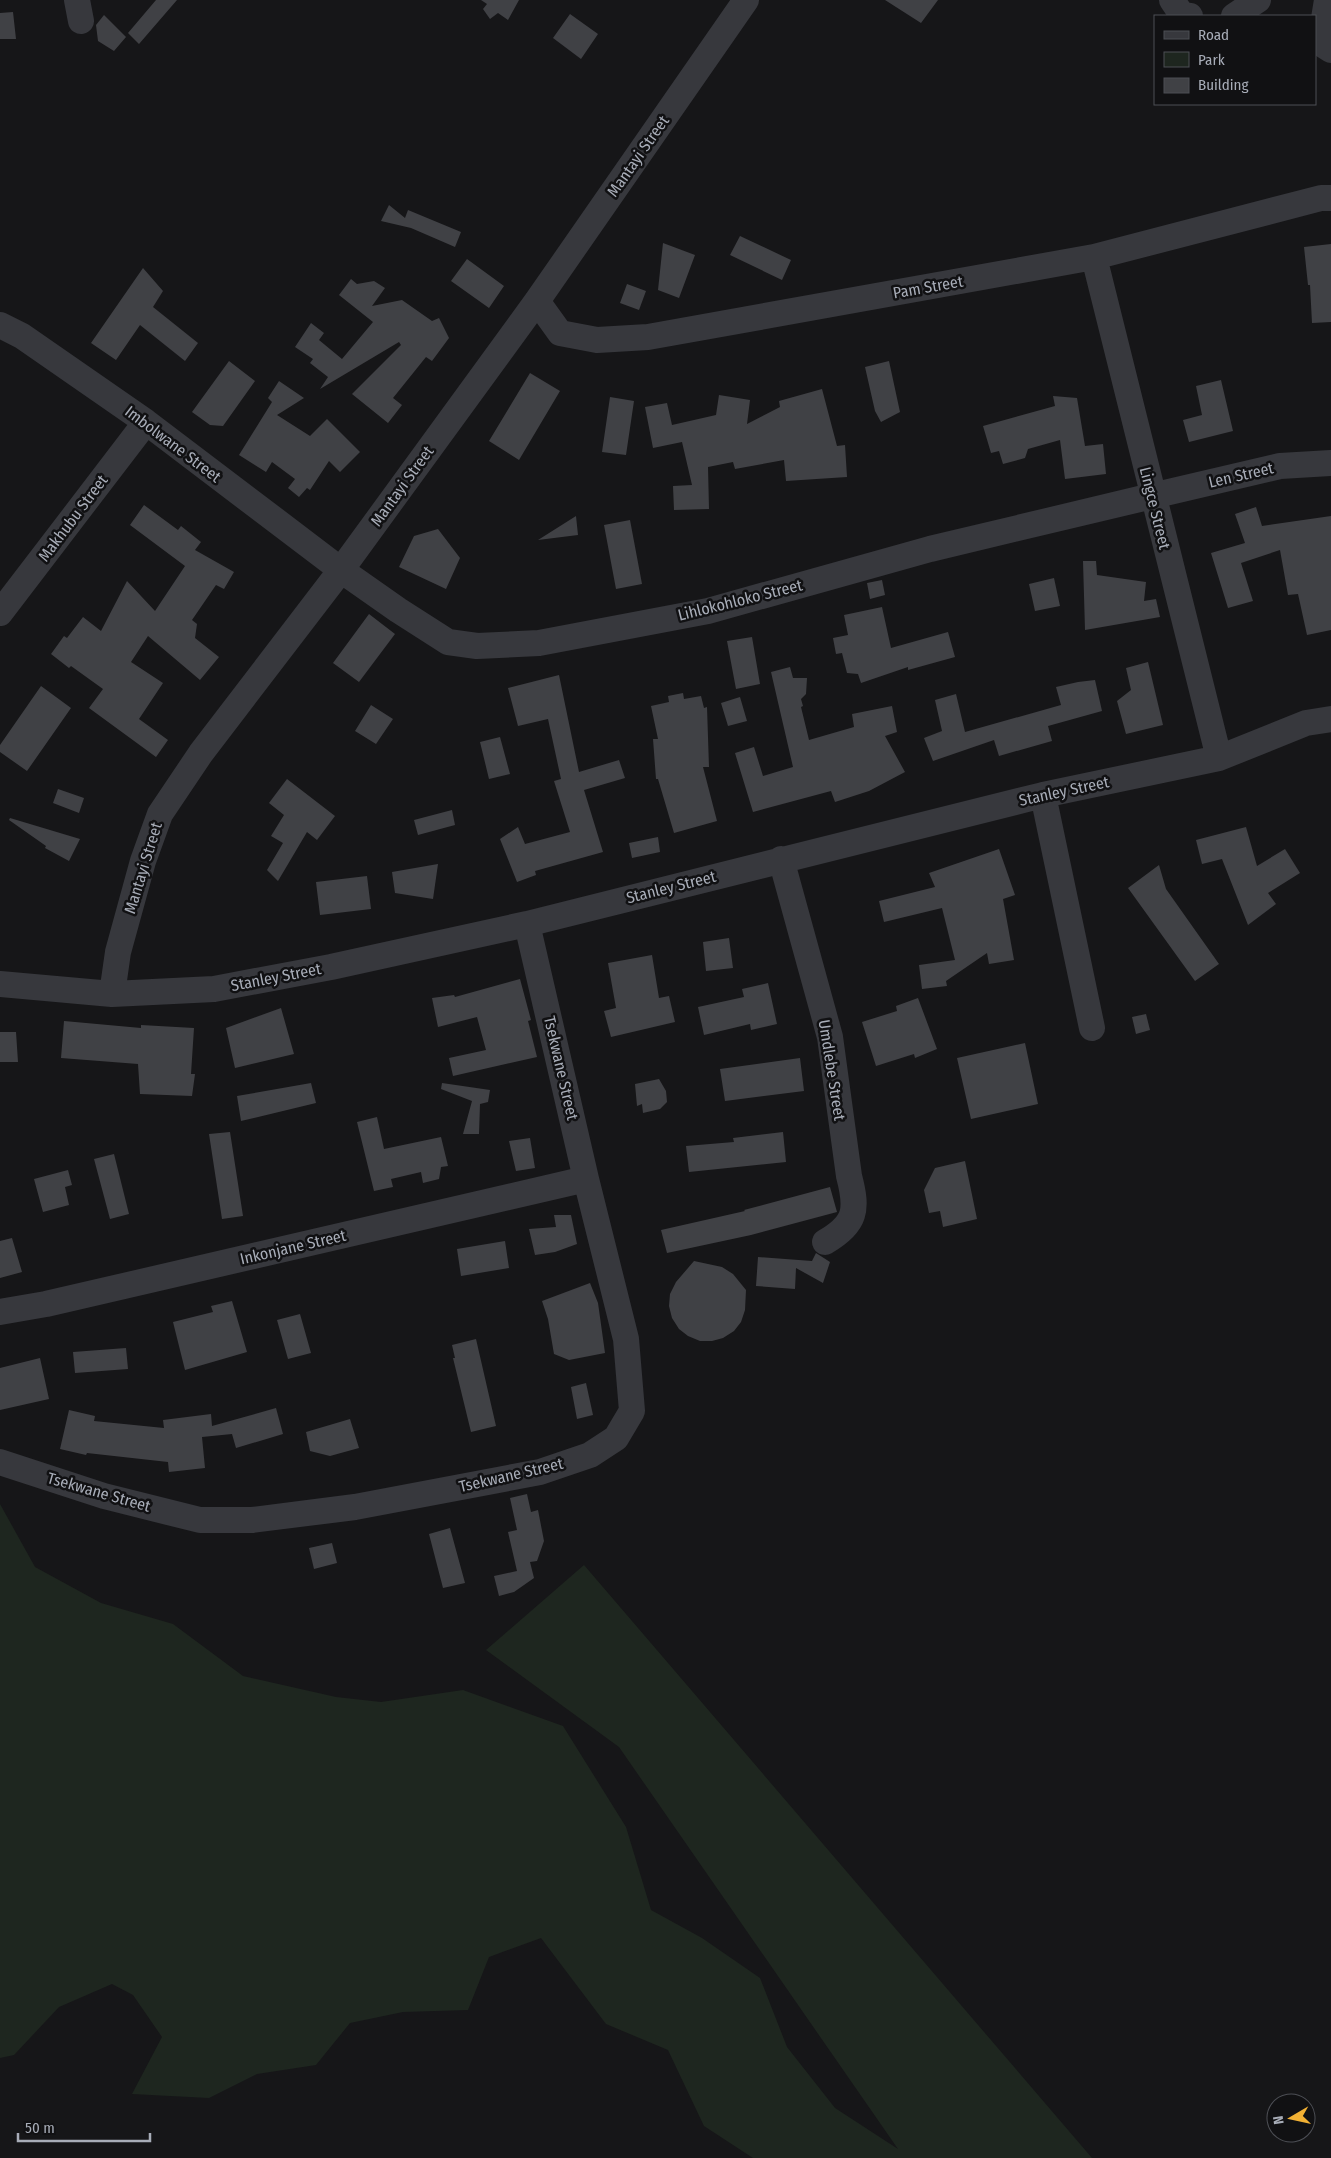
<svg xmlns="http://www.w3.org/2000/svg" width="1331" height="2158" viewBox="0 0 1331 2158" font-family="'Fira Sans Condensed',sans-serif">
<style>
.green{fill:#1e261f}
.building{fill:#404145}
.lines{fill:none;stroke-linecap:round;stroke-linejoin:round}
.minor{stroke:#37383d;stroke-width:26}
.labels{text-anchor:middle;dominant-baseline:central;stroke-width:5;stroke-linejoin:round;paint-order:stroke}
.street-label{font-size:16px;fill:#a8adb8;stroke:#111113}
</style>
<rect width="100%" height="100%" fill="#161618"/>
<!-- green -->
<path class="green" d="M0 1504 35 1567 101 1603 173 1624 243 1676 336 1697 381 1702 463 1690 563 1726 626 1827 651 1910 702 1938 760 1978 787 2047 835 2108 898 2149 619 1747 486 1650 584 1565 1092 2158H753L704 2126 668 2050 606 2024 541 1938 489 1957 468 2010 403 2012 350 2023 316 2065 257 2074 209 2098 132 2094 162 2037 133 1995 112 1984 59 2007 14 2055 0 2058Z"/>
<!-- building -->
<path class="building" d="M156 0H177L139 44 128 33Z
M481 0H519L508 20 498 13 490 19 483 9 487 4Z
M885 0H938L921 23Z
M13 12 16 39H0V13Z
M570 14 598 34 581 59 553 38Z
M104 15 126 37 114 51 98 41 96 25Z
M389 205 405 218 408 210 461 232 455 247 411 228 381 221Z
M740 236 791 260 782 280 730 255Z
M663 243 695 255 679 298 658 290Z
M1331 244V322L1312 323 1310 285H1308L1304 247Z
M467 259 504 286 489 308 451 281Z
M143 268 163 291 153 307 198 343 185 361 140 325 116 360 91 343Z
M351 279 357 284 374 281 385 288 372 306 402 300 432 321 439 318 449 338 432 361 426 357 393 398 402 405 388 423 352 394 401 345 399 342 320 389 328 377 310 363 313 359 295 347 311 323 324 333 319 340 342 359 373 322 339 295Z
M627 284 646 291 639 310 620 303Z
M229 361 255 381 223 426 210 425 192 412Z
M889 361 900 412 881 422 875 411 865 367Z
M530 373 560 391 519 460 489 441Z
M1221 380 1233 431 1189 442 1183 420 1202 415 1196 386Z
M279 381 304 398 277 415 310 436 327 419 360 452 340 472 329 461 310 490 307 488 299 497 288 488 295 479 272 462 266 472 239 455 272 402 268 398Z
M822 389 837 446 845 445 847 477 786 481 784 460 735 469 733 462 708 467 709 509 674 510 673 486 692 485 682 442 653 448 645 407 667 403 672 425 716 415 719 395 750 400 747 424 780 407 779 401Z
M1053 396 1077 398 1085 446 1103 444 1106 474 1065 479 1060 440 1028 449 1025 458 1003 464 999 451 991 453 983 426 1055 406Z
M610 397 634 401 626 455 602 452Z
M144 505 178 530 181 526 201 542 195 550 234 572 224 589 216 585 192 620 197 624 195 638 219 657 200 680 148 636 131 662 163 683 139 719 168 740 156 757 89 708 103 689 71 666 69 668 51 654 64 636 67 638 83 617 101 631 127 581 155 611 185 566 130 525Z
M1256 507 1262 526 1331 516V630L1307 635 1298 594 1288 595 1280 550 1241 563 1253 601 1228 608 1211 553 1245 543 1235 514Z
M576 516 578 535 538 540Z
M630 520 642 584 616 589 604 525Z
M438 529 460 558 446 589 399 567 414 536Z
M1083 561H1096L1097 575 1146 582 1144 601 1156 599 1160 617 1085 630Z
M1054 578 1060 606 1035 611 1029 584Z
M882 580 885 595 870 599 867 583Z
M882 607 891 648 948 632 955 657 908 670V667L861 683 858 674 847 673 842 653 836 654 833 638 848 635 844 615Z
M369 614 395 634 359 682 333 663Z
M752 637 760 684 736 689 727 641Z
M1148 662 1163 725 1126 734 1117 701 1131 690 1126 668Z
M790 667 793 678H807L806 694 801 699 803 706 801 707 809 740 854 727 852 714 892 706 897 732 885 736 905 772 869 791 835 802 831 791 753 812 735 753 754 747 763 776 793 767 771 672Z
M559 675 579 772 619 760 625 778 584 790 603 852 535 871 536 875 517 882 500 839 518 827 525 844 570 832 554 781 561 779 548 719 518 726 508 688Z
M1095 680 1102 711 1048 726 1052 741 999 756 994 740 933 761 924 738 942 731 935 700 956 694 965 732 1061 705 1056 687 1078 682Z
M41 686 71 708 27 771 0 752V745Z
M683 693 684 699 701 696 704 708 707 707 709 767H703L717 821 674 833 658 779H656L653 739H658L651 706 669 702 668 696Z
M740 697 747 721 728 726 721 703Z
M371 705 393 719 376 744 355 731Z
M500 737 510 774 489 779 480 742Z
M287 779 335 816 317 840 307 832 278 881 267 870 283 843 271 836 284 815 269 803Z
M58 789 84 798 79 813 53 803Z
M452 810 455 825 418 835 414 820Z
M10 818 80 839 69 861 45 848 46 846 9 820Z
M1246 827 1257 866 1285 849 1300 873 1268 893 1276 904 1248 925 1222 859 1202 864 1196 840Z
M658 837 660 852 632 858 629 843Z
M999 849 1015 895 1003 899 1014 960 989 964 987 953 946 981 947 986 922 989 919 965 955 960 942 908 884 922 879 901 935 887 929 873Z
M438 864 433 899 395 893 392 872Z
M1159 865 1166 889 1219 964 1195 981 1128 888Z
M367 876 371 909 320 915 316 882Z
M729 938 733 968 706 971 703 942Z
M652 955 659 998 669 996 675 1022 611 1037 604 1011 616 1008 608 963Z
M520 979 531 1020 528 1021 537 1057 453 1076 449 1058 486 1050 477 1017 438 1027 432 998 454 995 455 997Z
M768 983 777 1024 751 1030 750 1024 704 1035 698 1007 744 997 742 989Z
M918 998 937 1049 915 1058 914 1054 876 1066 862 1022 897 1011 896 1006Z
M281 1008 294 1054 235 1068 226 1028Z
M1146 1014 1150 1030 1136 1034 1132 1017Z
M64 1021 141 1028V1025L194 1028 191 1074H195L192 1096 140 1094 138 1064 61 1058Z
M0 1032H16L18 1062H0Z
M1025 1043 1038 1104 971 1119 957 1058Z
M800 1058 804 1091 725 1101 720 1069Z
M659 1079 666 1091 667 1102 660 1109 643 1113 642 1104 637 1106 635 1084Z
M311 1083 316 1103 241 1121 237 1096Z
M442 1083 490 1090 488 1102 480 1104 479 1134H463L472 1101 441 1089Z
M377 1117 384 1149 441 1137 448 1166 441 1167 439 1179 423 1183 421 1172 391 1179 393 1187 374 1191 357 1122Z
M230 1132 243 1216 222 1219 209 1134Z
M783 1132 786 1162 689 1172 686 1146 734 1142 733 1138Z
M530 1138 535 1168 516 1171 509 1141Z
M114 1154 129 1214 110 1219 94 1159Z
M965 1161 977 1219 943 1227 940 1211 929 1213 924 1190 935 1168Z
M68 1170 72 1185 65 1187 69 1205 43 1212 34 1179Z
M830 1187 837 1212 751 1235 667 1253 661 1230 745 1211 744 1210Z
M554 1215H571L577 1244 555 1252 535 1255 529 1229 556 1227Z
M12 1238 22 1272 0 1278V1241Z
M505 1241 509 1268 461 1276 457 1249Z
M816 1253 830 1262 823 1283 796 1268 795 1289 756 1286 758 1257 812 1261Z
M694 1261 722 1267 733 1274 746 1290 745 1310 741 1322 734 1331 723 1338 712 1341H700L688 1336 679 1329 672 1318 669 1306 670 1294 676 1282Z
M590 1283 598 1303 605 1353 569 1360 554 1354 548 1319 542 1301Z
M232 1301 247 1352 185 1370 173 1322 213 1312 211 1306Z
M300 1314 311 1353 288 1359 277 1320Z
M476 1339 496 1426 471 1432 453 1358H455L452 1345Z
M126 1348 128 1369 75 1373 73 1352Z
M40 1358 49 1399 0 1410V1368Z
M586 1383 593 1415 577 1419 571 1387Z
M276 1408 283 1434 236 1448 232 1434 202 1437 205 1468 169 1472 168 1462 87 1453 86 1455 60 1449 69 1410 95 1416 94 1421 164 1428 163 1420 211 1414 212 1426Z
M350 1419 359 1448 330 1456 310 1451 306 1432Z
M527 1494 531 1512 538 1510 544 1541 537 1561 530 1562 534 1578 514 1592 499 1596 494 1576 517 1571 508 1532 517 1530 510 1498Z
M450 1528 465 1583 443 1588 429 1534Z
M332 1543 337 1563 314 1569 309 1548Z"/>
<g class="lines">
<!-- minor -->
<path class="minor" d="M77 0 81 21
M1172 0 1182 15 1190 16
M1327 0 1320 43 1331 50
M1234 16 1258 0
M1094 257 1219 758
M537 301 560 333 597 340 648 337 1094 257 1321 198H1331
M0 325 22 336 146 422 341 570 398 610 448 642 477 646 539 643 708 611 930 549 1152 496 1280 466 1331 463
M0 613 146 422
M1043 795 1092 1028
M781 859 830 1037 849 1176C858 1210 856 1224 825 1242
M0 984 112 994 214 989 331 967 527 924 1043 795 1219 758 1306 723 1331 719
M112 994 118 952 143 861 160 814 201 753 341 570 537 301 746 0
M0 1312 46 1304 586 1179
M0 1462 104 1496 200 1520H252L355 1507 540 1472 590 1455 616 1438 632 1411 626 1339 586 1179 527 924"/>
</g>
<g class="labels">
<!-- street labels -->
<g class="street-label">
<text transform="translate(638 156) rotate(-55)">Mantayi Street</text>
<text transform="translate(928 287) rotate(-10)">Pam Street</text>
<text transform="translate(173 444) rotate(37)">Imbolwane Street</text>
<text transform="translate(1241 475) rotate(-13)">Len Street</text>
<text transform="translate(402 486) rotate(-54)">Mantayi Street</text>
<text transform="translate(1155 508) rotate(76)">Lingce Street</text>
<text transform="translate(73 518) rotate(-53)">Makhubu Street</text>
<text transform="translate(740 600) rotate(-14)">Lihlokohloko Street</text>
<text transform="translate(1064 791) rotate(-12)">Stanley Street</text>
<text transform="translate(143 868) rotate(-73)">Mantayi Street</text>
<text transform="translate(671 887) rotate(-14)">Stanley Street</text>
<text transform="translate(276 977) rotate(-11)">Stanley Street</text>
<text transform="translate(561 1068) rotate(77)">Tsekwane Street</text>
<text transform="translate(832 1070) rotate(81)">Umdlebe Street</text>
<text transform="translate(293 1247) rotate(-13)">Inkonjane Street</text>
<text transform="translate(511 1475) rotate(-13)">Tsekwane Street</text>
<text transform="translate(99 1492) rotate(16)">Tsekwane Street</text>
</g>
</g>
<!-- legend -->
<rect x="1154" y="15" width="162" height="90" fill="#111113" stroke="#4d4f55"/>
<rect x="1164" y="31" width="25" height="8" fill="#37383d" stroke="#4d4f55"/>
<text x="1198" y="40" font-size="15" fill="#a8adb8">Road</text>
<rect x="1164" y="52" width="25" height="15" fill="#1e261f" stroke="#4d4f55"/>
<text x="1198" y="65" font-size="15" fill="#a8adb8">Park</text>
<rect x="1164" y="78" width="25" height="15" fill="#404145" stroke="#4d4f55"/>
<text x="1198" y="90" font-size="15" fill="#a8adb8">Building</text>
<!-- north arrow -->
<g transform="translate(1291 2118) rotate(261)"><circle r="24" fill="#111113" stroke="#4d4f55"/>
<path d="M0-4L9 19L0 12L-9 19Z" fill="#f2b134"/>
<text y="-8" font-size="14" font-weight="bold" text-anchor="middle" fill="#a8adb8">N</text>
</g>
<!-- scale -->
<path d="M18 2133v8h132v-8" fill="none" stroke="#a8adb8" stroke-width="2.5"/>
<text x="25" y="2133" font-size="15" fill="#a8adb8" stroke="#111113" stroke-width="4" paint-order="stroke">50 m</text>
</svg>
